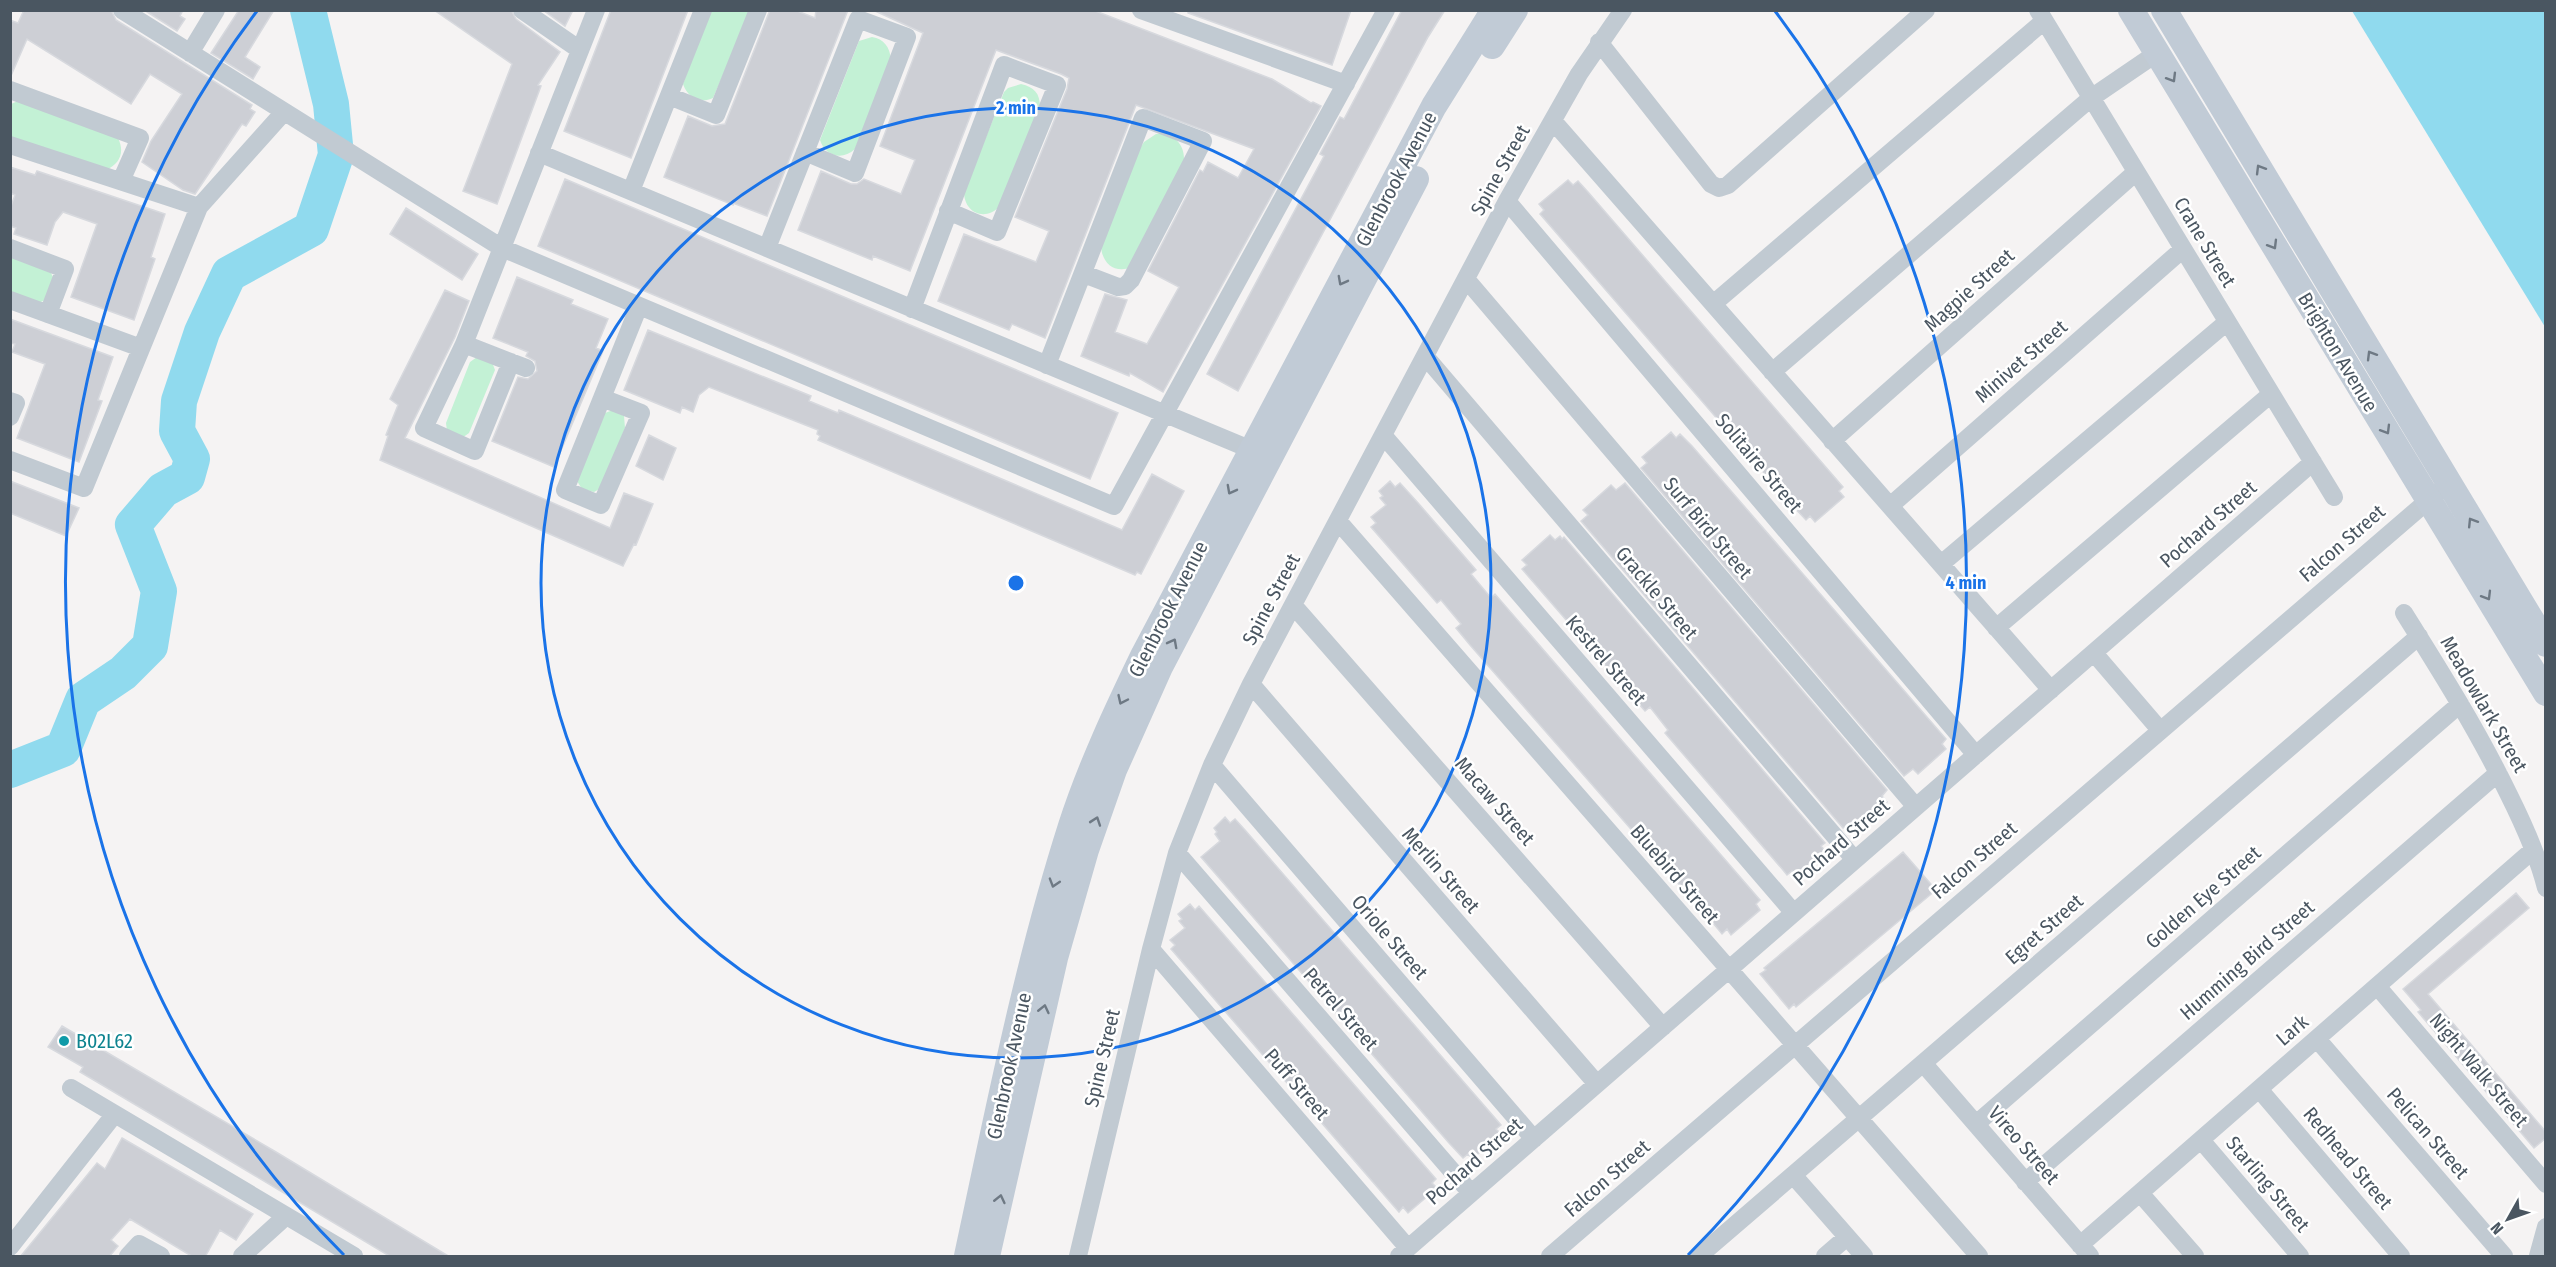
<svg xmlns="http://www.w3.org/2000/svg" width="2556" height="1267" viewBox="0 0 2556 1267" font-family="'Fira Sans Condensed',sans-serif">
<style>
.green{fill:#c3f1d5}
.water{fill:#90daee}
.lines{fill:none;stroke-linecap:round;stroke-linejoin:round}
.river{stroke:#90daee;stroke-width:36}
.building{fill:#cdcfd5;stroke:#d7d9de;stroke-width:1.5}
.street{stroke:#c1cad2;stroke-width:18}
.secondary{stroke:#c1cbd6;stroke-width:26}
.oneway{stroke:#6e7984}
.ring{fill:none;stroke:#1a73e8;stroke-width:3}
.culture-dot{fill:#0f9aa8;stroke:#fff;stroke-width:2}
.labels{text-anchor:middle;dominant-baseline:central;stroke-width:5;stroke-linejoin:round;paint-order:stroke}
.street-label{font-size:20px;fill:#4a5661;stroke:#fff}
.culture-label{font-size:20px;fill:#0d838f;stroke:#fff;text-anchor:start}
.centre{fill:#1a73e8;stroke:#fff;stroke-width:3}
.ring-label{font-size:18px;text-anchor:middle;font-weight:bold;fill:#1a73e8;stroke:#fff;stroke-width:5;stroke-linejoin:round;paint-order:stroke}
</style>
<rect width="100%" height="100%" fill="#f5f3f3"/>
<!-- green -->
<path class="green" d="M709 11H751L713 98C700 104 688 98 683 84Z
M872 37C884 39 890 47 891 60L855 149C842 161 825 156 820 140L859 41Z
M1021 84C1034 87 1040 93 1040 107L999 207C984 222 964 212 964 192L1004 92 1008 88Z
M18 101 118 138C125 152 120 164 106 170L11 137V104Z
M1156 134C1174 133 1185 144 1184 161L1132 267C1115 274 1102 264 1101 246L1140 148 1144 142Z
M10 254 50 271 53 277 45 300 39 303 11 295Z
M477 357 492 362 495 370 469 433 462 438 447 431 446 423 470 362Z
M613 410 624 416 625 428 601 488 594 492 582 489 577 481 605 413Z"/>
<!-- water -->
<path class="water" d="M2352 11H2545V327Z"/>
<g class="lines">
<!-- river -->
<path class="river" d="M10 770 63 749 83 700 123 673 150 646 159 591 133 525 163 490 187 477 192 459 177 431 179 401 202 332 229 274 311 229 336 155 331 104 308 10"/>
</g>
<!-- building -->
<path class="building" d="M24 10H111L116 20 252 105 250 109 255 112 246 126 242 124 195 194 183 190 142 162 151 141 182 94 150 74 131 104 27 39 10 78V20L18 23Z
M144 10H183L180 16 185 19 177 31Z
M239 10H274L245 57 260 67 253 79 211 53Z
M434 10H511L516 19 560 52 538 85 541 86 497 204 463 191 512 64Z
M543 10H573L565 26Z
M611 10H688L631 158 564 131Z
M770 10H795L815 18 816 10H848L767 216 733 203V205L664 177 688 116 712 126 725 124Z
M873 10H1093L1272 79 1311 103 1313 102 1321 106 1163 392 1130 373 1129 376 1081 356 1105 294 1127 300 1115 332 1147 344 1179 287 1148 271 1200 170 1203 172 1208 162 1238 178 1254 149 1136 105 1045 338 1012 324 1009 330 938 301 964 234 1036 262 1049 231 1015 217 1067 89 1069 78 1061 74 996 50 910 271 873 256 872 260 798 230 821 171 851 184H857L864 179 901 194 915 160 880 146 923 33Z
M1188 10H1351L1332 65 1188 13Z
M1402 10H1445L1428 37 1238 391 1207 374 1324 156 1320 154 1340 117 1344 119Z
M10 167 35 175 37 171 165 214 151 257 155 259 134 320 71 297 97 224 63 212 55 222 47 245 14 234 16 228 10 226V209L15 195 10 193Z
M565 179 1118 413 1090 479 538 246Z
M1568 180 1573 185 1578 181 1588 192 1843 487 1839 491 1844 497 1815 522 1810 516 1806 520 1791 504 1540 214 1544 210 1539 204Z
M406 208 478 254 462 280 390 234Z
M517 277 573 300 571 304 608 319 596 348 603 351 554 467 492 441 518 377 528 379 537 371 535 361 526 356 528 352 493 338Z
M445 290 469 301 455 337 405 438 610 528 624 493 653 504 636 545 634 544 623 566 380 460 388 436 386 435 398 405 390 399Z
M10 319 113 357 98 400 102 401 79 462 17 438 45 364 12 352 15 344 10 343Z
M648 330 811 396 809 401 838 413 839 410 1122 530 1152 474 1184 491 1141 574 1137 572 1135 575 818 440 820 436 817 434 818 430 709 387 699 395 693 412 682 407 680 413 624 390Z
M1671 432 1676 438 1680 434 1692 446 1946 739 1942 744 1946 749 1918 774 1913 769 1904 776 1641 468 1647 463 1642 457Z
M649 435 676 448 663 480 636 466Z
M10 481 79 508 66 536 10 513Z
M1390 481 1395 487 1400 483 1419 504 1476 570 1471 574 1491 598 1495 594 1760 900 1756 904 1760 910 1731 935 1727 929 1722 934 1713 923 1470 645 1456 628 1461 624 1441 600 1437 603 1371 527 1376 523 1371 517 1386 505 1380 498 1383 496 1379 491Z
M1625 483 1887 790 1882 796 1887 802 1858 827 1853 821 1843 828 1581 521 1588 515 1583 510 1611 485 1616 490Z
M1550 535 1555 540 1560 536 1562 539 1564 537 1825 843 1821 846 1826 852 1797 876 1792 871 1787 875 1783 870 1665 733 1668 730 1650 707 1645 711 1522 569 1527 565 1522 560Z
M1225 817 1230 823 1235 819 1245 830 1501 1125 1496 1129 1501 1134 1472 1159 1468 1154 1463 1158 1449 1143 1201 857 1220 841 1215 834 1217 832 1214 828Z
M1903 852 1936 890 1796 1007 1794 1004 1789 1009 1760 974 1766 970 1764 968Z
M2516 893 2529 908 2428 994 2546 1132V1138L2534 1148 2418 1012 2421 1010 2403 989Z
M1190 904 1195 910 1199 906 1436 1179 1432 1183 1437 1188 1408 1213 1403 1207 1399 1212 1385 1196 1171 949 1175 945 1170 940 1185 928 1179 921 1182 919 1178 914Z
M62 1026 276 1152 450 1257H391L227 1159 80 1072 83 1067 48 1047Z
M122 1138 253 1214 236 1240 220 1230 205 1257H193L130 1219 111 1240 118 1246 109 1257H20L97 1163 105 1169Z"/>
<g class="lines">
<!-- street -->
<path class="street" d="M122 10 502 248 1114 506 1386 10
M522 10 580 50
M1141 10 1346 84
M2038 10 2334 497
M1599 42 1711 184 1719 188 1728 185 1926 10
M190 53 216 10
M10 90 140 138 121 181
M669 96 716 115 758 10
M1553 121 2051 690
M10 145 199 207
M539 153 1252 450
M631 191 703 10
M1507 201 1976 755
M10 248 65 269 48 314
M767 248 858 19 907 37 855 173 805 152
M1466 279 1916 807
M10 300 141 348
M1713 304 2044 21
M912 309 1004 65 1057 85 997 232 948 211
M464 344 526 368
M1425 356 1855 860
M511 362 475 451 424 428 464 344 596 10
M1047 365 1143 118 1203 141 1131 280 1125 286 1118 287 1084 274
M1772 372 2091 98 2157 53
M602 398 641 413 601 505 565 490 639 306
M10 401 16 403 10 417
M1383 435 1794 913
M1832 441 2136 172
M10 460 84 488 199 207 284 112
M1890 506 2183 249
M1338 521 1979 1256
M1941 564 2227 322
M1293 605 1663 1027
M2404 613C2441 672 2478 731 2508 793 2523 823 2538 855 2546 888
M1996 628 2271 394
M2094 653 2160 730
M1251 684 1597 1084
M1212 765 1534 1139
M1177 853 1471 1193
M1151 949 1408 1248
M2377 986 2546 1184
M2317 1039 2504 1256
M1923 1063 2090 1256
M71 1088 354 1256
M2259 1089 2401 1256
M1976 1124 2460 704
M2201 1140 2300 1256
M1793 1175 1864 1256
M2025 1182 2498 773
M2140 1193 2195 1256
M2080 1245 2533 850
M10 1247 114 1115
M128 1256 139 1244 161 1256
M242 1256 285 1217
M1078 1256 1151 949 1177 853 1212 765 1251 684 1507 201 1579 74 1623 10
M1399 1256 2313 462
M1550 1256 2438 492
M1699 1256 2419 636
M1825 1256 1847 1237
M2538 1256 2546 1227"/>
<!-- secondary -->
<path class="secondary" d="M2131 10 2546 693
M2164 10 2546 644
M1492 46 1515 10
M967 1256C998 1112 1026 967 1071 826 1090 767 1117 710 1144 654L1434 106 1494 10
M987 1256 1055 958 1086 850 1114 770 1160 667 1416 179"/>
</g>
<!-- one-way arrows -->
<defs><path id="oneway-chevron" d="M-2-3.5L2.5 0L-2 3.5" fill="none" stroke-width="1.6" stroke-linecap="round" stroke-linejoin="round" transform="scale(1.5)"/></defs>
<g class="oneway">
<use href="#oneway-chevron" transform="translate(2172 78) rotate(59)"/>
<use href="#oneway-chevron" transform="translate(2260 169) rotate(-121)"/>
<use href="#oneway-chevron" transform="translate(2273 245) rotate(59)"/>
<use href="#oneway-chevron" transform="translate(1342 281) rotate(118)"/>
<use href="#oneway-chevron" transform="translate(2371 355) rotate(-121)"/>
<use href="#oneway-chevron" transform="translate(2386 430) rotate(59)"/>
<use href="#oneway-chevron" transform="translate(1231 490) rotate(118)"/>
<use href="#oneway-chevron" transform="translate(2472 522) rotate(-122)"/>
<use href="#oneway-chevron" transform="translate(2487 596) rotate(59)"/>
<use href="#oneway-chevron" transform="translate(1173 643) rotate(-62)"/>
<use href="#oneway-chevron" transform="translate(1122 700) rotate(115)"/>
<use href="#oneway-chevron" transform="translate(1096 821) rotate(-71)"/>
<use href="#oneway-chevron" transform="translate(1054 883) rotate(107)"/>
<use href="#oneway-chevron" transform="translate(1044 1009) rotate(-77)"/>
<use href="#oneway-chevron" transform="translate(1000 1199) rotate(-77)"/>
</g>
<!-- distance rings -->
<g class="ring">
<circle cx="1016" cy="583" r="475"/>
<path d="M344 1255A950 950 0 0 1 257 11M1775 11A950 950 0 0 1 1688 1255"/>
</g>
<!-- markers -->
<circle class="culture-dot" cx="64" cy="1041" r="6"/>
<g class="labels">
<!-- street labels -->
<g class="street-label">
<text transform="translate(1500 170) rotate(-61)">Spine Street</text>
<text transform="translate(1396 179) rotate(-62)">Glenbrook Avenue</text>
<text transform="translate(2205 242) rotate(59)">Crane Street</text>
<text transform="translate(1969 290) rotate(-42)">Magpie Street</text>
<text transform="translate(2338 352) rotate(59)">Brighton Avenue</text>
<text transform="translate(2021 361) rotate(-41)">Minivet Street</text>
<text transform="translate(1759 463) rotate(50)">Solitaire Street</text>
<text transform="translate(2208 524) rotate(-41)">Pochard Street</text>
<text transform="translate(1708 528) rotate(50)">Surf Bird Street</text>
<text transform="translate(2342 543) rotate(-41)">Falcon Street</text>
<text transform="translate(1657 593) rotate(50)">Grackle Street</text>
<text transform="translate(1271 599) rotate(-62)">Spine Street</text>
<text transform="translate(1168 609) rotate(-63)">Glenbrook Avenue</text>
<text transform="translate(1606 660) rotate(49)">Kestrel Street</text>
<text transform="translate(2484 704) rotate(60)">Meadowlark Street</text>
<text transform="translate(1495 801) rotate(49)">Macaw Street</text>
<text transform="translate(1841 842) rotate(-41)">Pochard Street</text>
<text transform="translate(1974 860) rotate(-41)">Falcon Street</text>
<text transform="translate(1441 870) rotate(49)">Merlin Street</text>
<text transform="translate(1675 874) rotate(49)">Bluebird Street</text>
<text transform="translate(2203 897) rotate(-41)">Golden Eye Street</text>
<text transform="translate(2044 929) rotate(-41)">Egret Street</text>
<text transform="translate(1390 937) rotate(49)">Oriole Street</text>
<text transform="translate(2247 960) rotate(-41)">Humming Bird Street</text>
<text transform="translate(1341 1009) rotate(49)">Petrel Street</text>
<text transform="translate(2292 1030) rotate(-41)">Lark</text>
<text transform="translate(1102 1058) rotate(-77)">Spine Street</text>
<text transform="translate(1009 1066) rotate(-78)">Glenbrook Avenue</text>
<text transform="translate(2479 1070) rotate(50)">Night Walk Street</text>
<text transform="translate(1297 1084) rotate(49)">Puff Street</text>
<text transform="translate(2428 1133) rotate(49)">Pelican Street</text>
<text transform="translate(2024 1145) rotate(49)">Vireo Street</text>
<text transform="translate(2348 1158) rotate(50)">Redhead Street</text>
<text transform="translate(1474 1161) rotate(-41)">Pochard Street</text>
<text transform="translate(1607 1178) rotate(-41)">Falcon Street</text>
<text transform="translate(2268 1184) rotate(50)">Starling Street</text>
</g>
<!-- culture labels -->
<g class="culture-label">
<text x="76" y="1041">B02L62</text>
</g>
</g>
<circle cx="1016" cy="583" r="9" class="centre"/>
<g class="ring-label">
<text x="1016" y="114">2 min</text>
<text x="1966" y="589">4 min</text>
</g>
<!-- border -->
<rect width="2556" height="1267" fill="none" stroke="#4a5661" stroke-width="24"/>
<!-- north arrow -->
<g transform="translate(2508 1219) rotate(230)" stroke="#ffffff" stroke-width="4.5" paint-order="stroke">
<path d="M0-4.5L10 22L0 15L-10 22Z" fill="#4a5661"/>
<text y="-9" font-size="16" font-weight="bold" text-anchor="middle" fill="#4a5661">N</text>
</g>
</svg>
